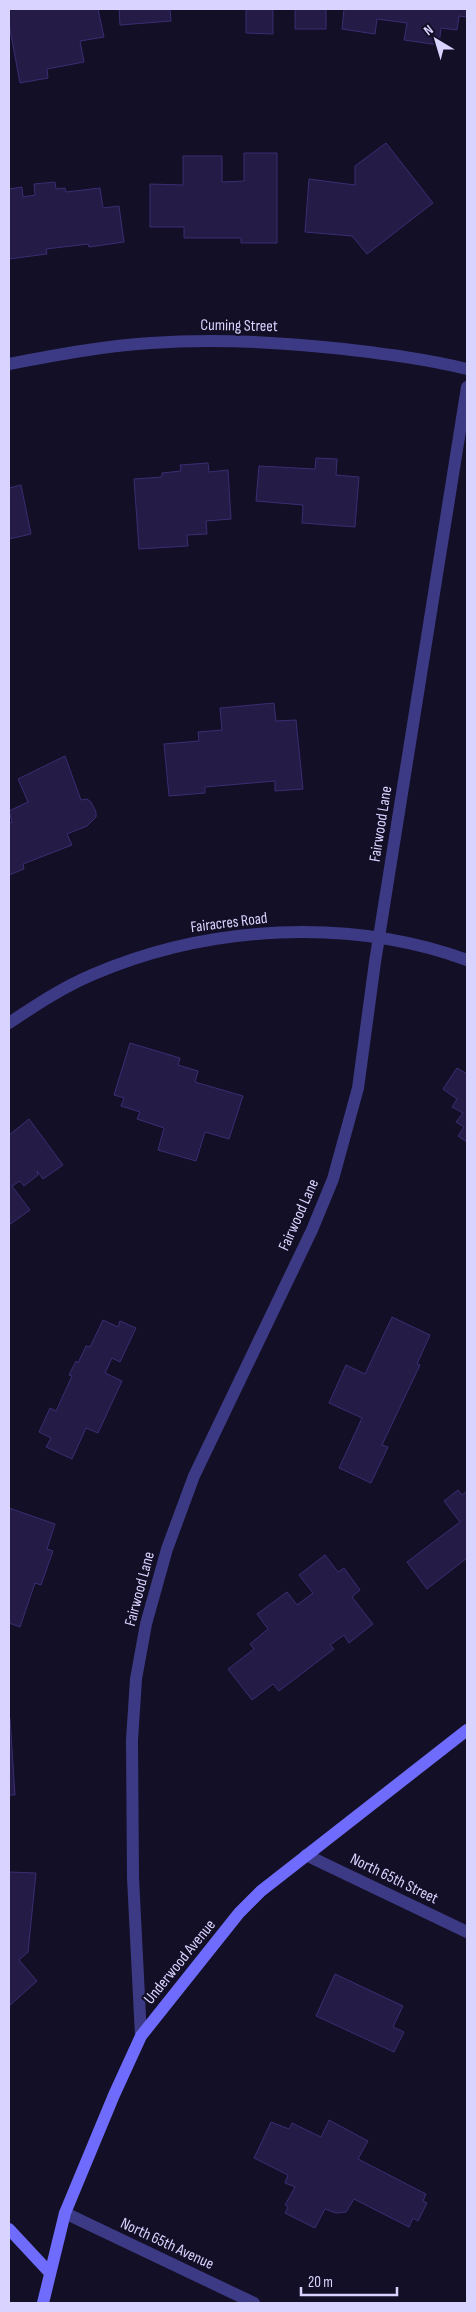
<svg xmlns="http://www.w3.org/2000/svg" width="476" height="2312" viewBox="0 0 476 2312" font-family="'Sofia Sans Condensed',sans-serif">
<style>
.building{fill:#241b47;stroke:#3b2d73}
.lines{fill:none;stroke-linecap:round;stroke-linejoin:round}
.street{stroke:#3d3a85;stroke-width:12}
.secondary{stroke:#6f6bff;stroke-width:12}
.labels{text-anchor:middle;dominant-baseline:central;stroke-width:4.5;stroke-linejoin:round;paint-order:stroke}
.street-label{font-size:16px;fill:#d9d4ff;stroke:#130f26}
</style>
<rect width="100%" height="100%" fill="#130f26"/>
<!-- building -->
<path class="building" d="M9 9H98L104 37 80 41 84 62 47 69 48 78 20 83 9 24Z
M119 9H170L171 21 120 25Z
M246 9H273V34L246 33Z
M295 9H326V29H295Z
M344 9H467V17L459 16 457 30 441 28 439 45 404 40 407 23 377 19 375 34 342 29Z
M386 143 433 203 367 254 352 236 305 232 309 179 355 185V166Z
M244 153H277V243H241V238H184V227H150V184L183 185V156H222V182L244 181Z
M55 182 56 189 65 188 66 192 100 188 103 208 119 206 124 242 89 247 88 244 46 249 47 254 9 259V189L22 187 23 197 35 195 34 184Z
M316 458 337 459 336 475 359 477 355 527 302 523 303 505 256 501 259 466 315 469Z
M208 463 209 472 228 470 231 519 206 521 207 534 187 535 188 546 139 549 134 479 162 477V473L181 471 180 465Z
M21 485 31 534 9 539V488Z
M274 703 276 721 296 720 303 789 275 791V781L205 787V793L169 796 164 744 199 741 198 732 222 730 220 708Z
M65 756 81 800 87 799 91 802 96 812V817L87 826 67 834 72 845 23 864 24 869 9 875V823L12 822 9 811 28 802 18 779Z
M130 1043 180 1058 178 1065 198 1071 195 1082 243 1096 229 1139 205 1132 196 1161 158 1150 164 1128 137 1119 140 1112 121 1106 124 1098 114 1095Z
M457 1068 467 1074V1142L458 1136 464 1127 456 1122 463 1113 452 1107 457 1099 443 1089Z
M29 1119 63 1165 43 1179 37 1171 38 1175 24 1186 20 1181 12 1186 30 1210 9 1225V1135Z
M392 1317 430 1335 417 1364 420 1365 382 1445 388 1447 371 1483 339 1468 362 1418 329 1403 346 1365 365 1374Z
M103 1320 118 1327 120 1321 136 1328 120 1362 112 1358 105 1373 122 1381 98 1433 86 1428 72 1459 46 1447 51 1438 39 1432 50 1408 56 1411 72 1376 69 1375 76 1361 78 1363 86 1346 90 1347Z
M458 1490 462 1495 467 1491V1558L427 1589 407 1562 460 1522 444 1501Z
M9 1508 55 1524 47 1549 53 1551 41 1585 35 1583 20 1627 9 1623Z
M325 1555 338 1572 344 1568 360 1590 352 1597 373 1624 349 1643 344 1635 330 1645 334 1649 279 1691 273 1684 252 1700 228 1669 254 1649 250 1644 268 1629 257 1614 287 1592 297 1605 313 1593 299 1575Z
M9 1718H10L15 1795H9Z
M9 1872 36 1873 28 1952 19 1960 37 1981 9 2006Z
M335 1974 403 2006 393 2027 404 2032 394 2052 316 2016Z
M329 2120 368 2141 358 2159 426 2194 423 2201 427 2203 418 2221 413 2218 409 2227 354 2199 346 2212 336 2213 325 2209 315 2228 285 2213 288 2207 285 2205 295 2187 285 2183 288 2175 254 2158 271 2122 289 2129 292 2123 321 2137Z"/>
<g class="lines">
<!-- street -->
<path class="street" d="M9 364C56 355 103 346 151 343 216 338 280 342 344 349 386 354 426 359 467 369
M9 1023C36 1005 63 987 94 974 209 925 349 917 467 960
M306 1855 467 1932
M141 2036 133 1878 132 1740 136 1679 146 1624 167 1549 194 1476 312 1230 333 1179 358 1088 375 962 467 387
M65 2213 254 2303"/>
<!-- secondary -->
<path class="secondary" d="M9 2229 50 2273
M43 2303 65 2213 114 2095 141 2036 239 1913 261 1891 467 1730"/>
</g>
<g class="labels">
<!-- street labels -->
<g class="street-label">
<text transform="translate(239 326) rotate(1)">Cuming Street</text>
<text transform="translate(381 824) rotate(-81)">Fairwood Lane</text>
<text transform="translate(229 923) rotate(-7)">Fairacres Road</text>
<text transform="translate(299 1215) rotate(-66)">Fairwood Lane</text>
<text transform="translate(140 1589) rotate(-75)">Fairwood Lane</text>
<text transform="translate(394 1879) rotate(26)">North 65th Street</text>
<text transform="translate(180 1962) rotate(-51)">Underwood Avenue</text>
<text transform="translate(167 2244) rotate(25)">North 65th Avenue</text>
</g>
</g>
<!-- border -->
<rect width="476" height="2312" fill="none" stroke="#d9d4ff" stroke-width="20"/>
<!-- north arrow -->
<g transform="translate(436 40) rotate(322)" stroke="#130f26" stroke-width="4" paint-order="stroke">
<path d="M0-4L9 19L0 12L-9 19Z" fill="#d9d4ff"/>
<text y="-8" font-size="14" font-weight="bold" text-anchor="middle" fill="#d9d4ff">N</text>
</g>
<!-- scale -->
<path d="M301 2287v8h96v-8" fill="none" stroke="#d9d4ff" stroke-width="2.5"/>
<text x="308" y="2287" font-size="15" fill="#d9d4ff" stroke="#130f26" stroke-width="4" paint-order="stroke">20 m</text>
</svg>
